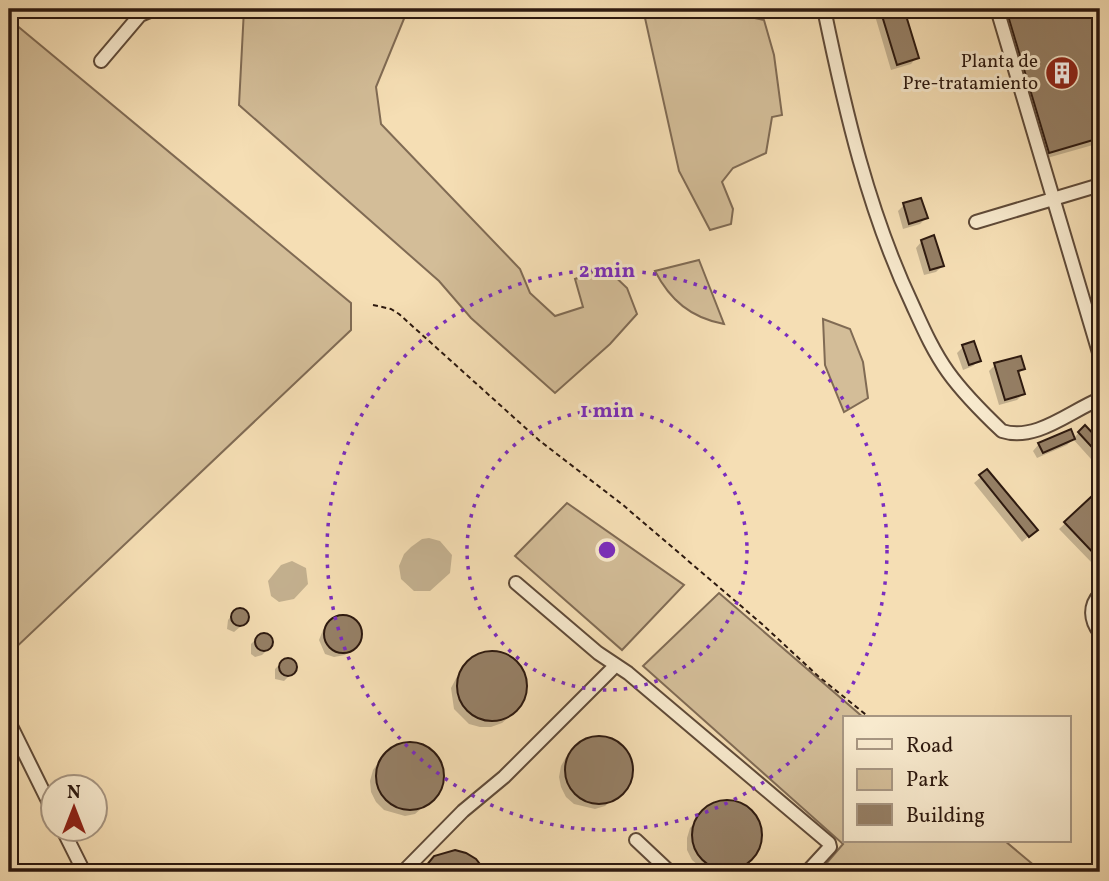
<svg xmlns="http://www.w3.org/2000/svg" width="1109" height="881" viewBox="0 0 1109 881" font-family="Vollkorn,serif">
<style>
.green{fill:#d3bd98;stroke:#806b54;stroke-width:2}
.shadow{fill:#0003}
.building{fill:#957f65;stroke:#2d190f;stroke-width:2}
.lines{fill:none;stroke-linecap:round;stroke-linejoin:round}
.minor-casing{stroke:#5f4a38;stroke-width:16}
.path{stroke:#2d190f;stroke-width:2;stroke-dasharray:5 3.5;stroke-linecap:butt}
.minor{stroke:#f8eace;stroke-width:12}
.ring{fill:none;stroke:#7b2cbf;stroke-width:3.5;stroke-dasharray:3.5 7}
.labels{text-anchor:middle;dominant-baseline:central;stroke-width:6;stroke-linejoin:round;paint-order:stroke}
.poi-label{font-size:19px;fill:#2d190f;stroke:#f8eace;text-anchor:end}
.centre{fill:#7b2cbf;stroke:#f8eace;stroke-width:3.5}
.ring-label{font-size:21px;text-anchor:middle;font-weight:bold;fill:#7b2cbf;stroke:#f8eace;stroke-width:6;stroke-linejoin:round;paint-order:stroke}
</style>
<rect width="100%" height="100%" fill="#f5deb4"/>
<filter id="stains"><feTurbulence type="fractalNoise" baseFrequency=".00286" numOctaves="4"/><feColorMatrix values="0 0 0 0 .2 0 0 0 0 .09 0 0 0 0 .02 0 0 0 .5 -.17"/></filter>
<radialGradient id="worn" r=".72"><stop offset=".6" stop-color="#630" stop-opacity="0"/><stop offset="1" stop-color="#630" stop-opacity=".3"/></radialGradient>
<!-- green -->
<path class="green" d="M244 9H408L376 87 381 124 520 269 530 293 555 316 583 307 575 279 606 268 627 288 637 314 610 344 555 393 471 318 439 281 239 105Z
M643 9H724L736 14 764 20 774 55 782 115 772 117 766 153 733 168 722 182 733 209 731 224 710 230 679 171Z
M9 19 351 303V330L9 654Z
M699 260 724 324C691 318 670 300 655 271Z
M823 319 850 329 863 362 868 398 844 412 825 365Z
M567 503 684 585 622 650 515 556Z
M719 593 864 718H845V841H1005L1042 872H819L843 844 643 666Z"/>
<!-- shadow -->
<path class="shadow" d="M873 9H902L917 57 911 64 891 70Z
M996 9H1100V143L1040 160Z
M904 205 926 218 920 224 903 229 898 211Z
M922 241 942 266 936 272 924 275 916 248Z
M1100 292V313L1095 297Z
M963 347 979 360 973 366 963 370 957 353Z
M995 365 1023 369 1017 375 1023 394 1017 400 999 405 989 371Z
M1084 427 1100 444V469L1073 439 1067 445 1037 458 1033 451 1039 444 1073 439Z
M987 472 1029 536 1022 542 974 483Z
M1091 500 1100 510V557L1093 564 1059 529Z
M429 538 440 541 452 555 450 573 430 591H414L401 579 399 566 404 554 411 547 422 539Z
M292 561 306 568 308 584 294 599 279 602 271 596 268 581 281 565Z
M242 610 247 617 246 622 234 632 227 629 228 620 234 613Z
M343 617 356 624 360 634 356 644 345 655 334 657 325 654 319 640 323 630 329 623Z
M266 635 271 640 269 648 262 655 255 657 251 654V644L258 637Z
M487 653H499L509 657 518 665 524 675 526 686 524 698 511 715 502 723 491 727H480L469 724 454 709 451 688 461 669 468 662Z
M290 660 294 663 295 670 284 681 275 679V669L282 662Z
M592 738 612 740 627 755 631 764 627 785 605 806 595 809 574 804 566 797 561 787 559 777 561 766 566 757 582 742Z
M407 744 428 748 436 755 444 774 438 794 415 814 405 816 384 810 376 802 371 792 370 781 373 770 380 760 396 747Z
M724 802 745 807 753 814 760 834 759 844 740 869 729 872H706L692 860 687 850V838L690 828 704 811 713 805Z
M608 868 626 869 630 872H599Z"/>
<!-- building -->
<path class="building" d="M880 9H904L919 58 897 65Z
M1006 9H1100V138L1049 153Z
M921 198 928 218 909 224 903 203Z
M934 235 944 266 930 270 921 240Z
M974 341 981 361 969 365 962 345Z
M1021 356 1025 369 1018 371 1025 394 1005 400 994 363Z
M1085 425 1100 441V456L1078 432Z
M1071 429 1075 439 1043 453 1038 443Z
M987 469 1038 530 1029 537 979 475Z
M1091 497 1100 507V560L1064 522Z
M231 617a9 9 0 1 1 18 0a9 9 0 1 1-18 0Z
M324 634a19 19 0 1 1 38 0a19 19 0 1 1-38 0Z
M255 642a9 9 0 1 1 18 0a9 9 0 1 1-18 0Z
M457 686a35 35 0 1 1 70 0a35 35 0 1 1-70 0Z
M279 667a9 9 0 1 1 18 0a9 9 0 1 1-18 0Z
M565 770a34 34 0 1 1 68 0a34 34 0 1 1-68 0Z
M376 776a34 34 0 1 1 68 0a34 34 0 1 1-68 0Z
M692 835a35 35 0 1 1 70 0a35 35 0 1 1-70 0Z
M455 850 466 853 476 859 486 872H421L434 856Z"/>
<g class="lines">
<!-- minor casing -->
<g class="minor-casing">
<path id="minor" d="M824 9C845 110 868 211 913 306 923 328 933 351 948 372 963 393 983 413 1002 431 1036 442 1070 411 1100 399
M997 9 1100 356
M101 61 140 15 152 10 179 9
M976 222 1100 185
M516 583 598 653 628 673 829 843 830 847 807 872
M1100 594C1089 606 1090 620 1100 633
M9 722 52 809
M62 828 84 872
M636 840 670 872
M403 872 463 811 504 777 615 666"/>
</g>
<!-- path -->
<path class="path" d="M373 305 391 309 399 314 540 441 623 505 762 624 818 676 870 718"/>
<!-- minor -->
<use href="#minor" class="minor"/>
</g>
<!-- distance rings -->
<g class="ring">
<circle cx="607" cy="550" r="140"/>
<circle cx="607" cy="550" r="280"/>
</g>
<!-- icons -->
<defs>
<g id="building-disc" transform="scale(1.75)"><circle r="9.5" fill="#8f2418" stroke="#f8eace"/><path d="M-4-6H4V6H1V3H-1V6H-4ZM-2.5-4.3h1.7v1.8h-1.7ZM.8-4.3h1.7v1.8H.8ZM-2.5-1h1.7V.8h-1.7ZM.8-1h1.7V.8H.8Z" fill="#fff"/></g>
</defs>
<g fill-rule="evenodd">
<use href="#building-disc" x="1062" y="73"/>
</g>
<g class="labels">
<!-- poi labels -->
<g class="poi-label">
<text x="1038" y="62">Planta de<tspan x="1038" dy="22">Pre-tratamiento</tspan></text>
</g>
</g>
<circle cx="607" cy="550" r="10" class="centre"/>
<g class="ring-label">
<text x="607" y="277">2 min</text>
<text x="607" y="417">1 min</text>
</g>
<!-- margin -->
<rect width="1109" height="881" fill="none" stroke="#f5deb4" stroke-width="35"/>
<rect x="10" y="10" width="1088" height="860" fill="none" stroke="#2d190f" stroke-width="3.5"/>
<rect x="18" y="18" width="1074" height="846" fill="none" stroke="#2d190f" stroke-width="2"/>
<!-- legend -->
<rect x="843" y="716" width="228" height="126" fill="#f8eace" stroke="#a79682" stroke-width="2"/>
<rect x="857" y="739" width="35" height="10" fill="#f8eace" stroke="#a79682" stroke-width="2"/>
<text x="906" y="752" font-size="21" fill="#2d190f">Road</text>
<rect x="857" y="769" width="35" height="21" fill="#d3bd98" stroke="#a79682" stroke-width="2"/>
<text x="906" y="786" font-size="21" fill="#2d190f">Park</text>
<rect x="857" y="804" width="35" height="21" fill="#957f65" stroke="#a79682" stroke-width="2"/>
<text x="906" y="822" font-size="21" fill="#2d190f">Building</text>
<!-- north arrow -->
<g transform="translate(74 808)"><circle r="33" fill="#f8eace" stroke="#a79682" stroke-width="2"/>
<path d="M0-5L12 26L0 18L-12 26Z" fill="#8f2418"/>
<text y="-10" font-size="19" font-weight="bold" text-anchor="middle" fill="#2d190f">N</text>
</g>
<rect width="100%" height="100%" filter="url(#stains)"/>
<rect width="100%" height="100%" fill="url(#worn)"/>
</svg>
